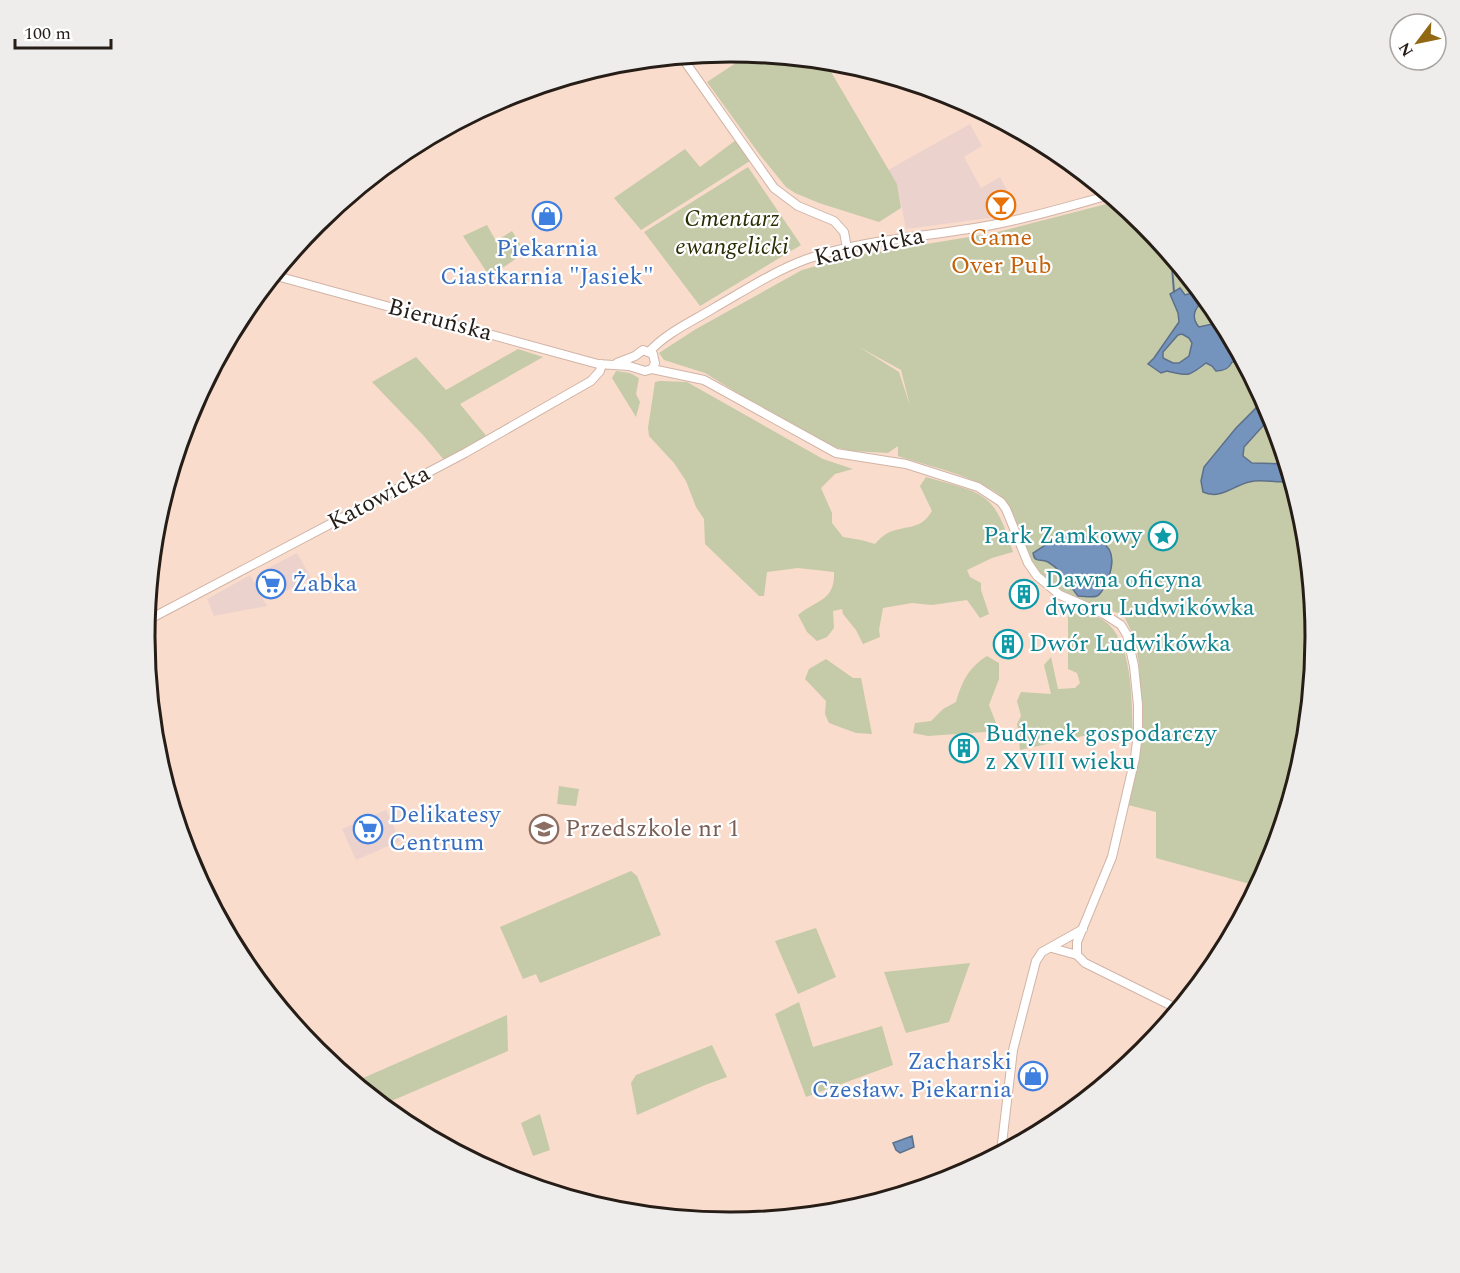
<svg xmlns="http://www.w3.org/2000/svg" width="1460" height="1273" viewBox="0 0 1460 1273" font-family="Spectral,serif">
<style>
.commercial{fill:#ecd2cc}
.green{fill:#c5caa8;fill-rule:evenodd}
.water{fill:#7494bd;stroke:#5d708b;stroke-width:1.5;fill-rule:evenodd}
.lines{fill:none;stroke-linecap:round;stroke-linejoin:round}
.stream{stroke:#5d708b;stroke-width:2}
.tertiary-casing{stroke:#d1b4a6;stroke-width:10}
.tertiary{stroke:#fff;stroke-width:8}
.labels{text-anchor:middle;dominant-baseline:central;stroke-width:4.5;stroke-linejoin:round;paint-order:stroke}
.park-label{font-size:24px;font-style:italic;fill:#2b2e03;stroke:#fff}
.food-label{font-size:24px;fill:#c56008;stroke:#fff}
.street-label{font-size:24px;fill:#271d17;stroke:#fff}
.shop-label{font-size:24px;fill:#366cbe;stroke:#fff;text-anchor:start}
.culture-label{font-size:24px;fill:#0d838f;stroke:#fff;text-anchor:start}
.education-label{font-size:24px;fill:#785e54;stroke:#fff;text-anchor:start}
.rim{fill:none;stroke:#271d17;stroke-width:3}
</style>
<rect width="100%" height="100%" fill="#fadccd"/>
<!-- commercial -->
<path class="commercial" d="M970 124 982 146 964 157 981 188 1000 177 1018 211 1004 216 906 229 897 184 888 170Z
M297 553 311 578 273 598 259 573Z
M250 575 267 606 214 616 207 599Z
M386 810 400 841 356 860 342 829Z"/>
<!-- green -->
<path class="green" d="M751 53 824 60 897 184 901 208 879 222 819 203 795 193 786 187 760 155 707 82Z
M736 140 750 161 641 230 614 198 685 149 700 167Z
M748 167 801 245 700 306 644 232Z
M1118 201 1144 223 1217 312 1271 413 1304 523 1315 637 1304 751 1271 861 1257 886 1156 858V812L1128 805 1142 727 1139 665 1135 639 1123 614C1093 607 1053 595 1035 567 1029 558 1026 548 1022 538 1016 524 1013 507 1002 497 980 477 927 466 898 456V446L888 453 851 451 834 447 757 405 705 373 664 360 659 353 696 329 802 270 852 256 994 233ZM859 347 901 370 910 406 899 372Z
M487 225 496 241 512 231 525 252 490 277 463 236Z
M518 349 543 357 460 404 488 438 445 461 423 435 372 382 416 357 446 390Z
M616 371 630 373 639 378 636 394 640 402 636 417 612 378Z
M660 381 687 382 823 459 853 469 835 474 821 488 832 513V523L843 537 861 540 875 544C878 541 881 537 886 534 904 524 920 532 932 511L920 486 926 477C985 494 994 491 1013 552L992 558 967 570 970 577 981 583V590L989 614 980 618 967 600 932 605 912 603 883 608 879 630 880 637 863 644 856 630 843 614 842 609 833 611 834 628 827 637 817 641 807 632 798 615C818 599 835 601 834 572L798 568 767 572 764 596H759L705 544 704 519 696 507 686 481 674 463 649 436 648 428 655 382Z
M1068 614C1076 614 1084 614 1091 615 1134 625 1131 696 1133 730L1092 734 1020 750 1017 724 1021 716 1017 701 1021 692 1051 694 1044 665 1051 657 1058 689 1075 688 1080 683 1077 673 1068 669Z
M987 656 999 663V679L989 705 999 731 928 736 913 733 915 723 931 721 943 709 956 702C962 682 968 668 987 656Z
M826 659 853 678H861L872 734 856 733 829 723 825 714 826 701 805 679 809 669Z
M559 786 579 789 576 806 557 804Z
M631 871 637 876 661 935 540 983 536 974 523 979 500 927Z
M816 928 836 977 798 994 775 941Z
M970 963 949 1022 906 1033 884 972Z
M799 1002 813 1047 882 1026 893 1065 806 1097 775 1014Z
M507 1015 508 1051 382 1105 354 1082Z
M712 1045 727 1077 705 1085 637 1115 631 1083 636 1075Z
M540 1114 550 1150 533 1156 521 1123Z"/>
<!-- water -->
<path class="water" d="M1180 288 1185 295 1195 292 1200 294 1202 302C1194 309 1191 318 1199 327L1217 323 1221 318 1243 362H1232C1229 369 1224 371 1216 371L1212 366 1206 363C1188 377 1189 376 1167 371L1161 373 1148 364 1154 358 1179 322 1178 313 1170 294ZM1182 334 1189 338 1192 343 1189 356 1179 363H1173L1163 358V352L1178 335Z
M1266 402 1272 416 1244 447 1243 456 1252 463 1286 464 1292 481C1277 484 1263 478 1249 482 1233 486 1220 500 1203 492L1201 481 1204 467 1236 428 1259 405Z
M1062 534C1089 535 1122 538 1109 576 1107 581 1103 593 1097 596 1092 598 1084 596 1078 596 1068 584 1062 570 1048 562 1040 558 1035 564 1033 553Z
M912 1136 914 1147 900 1153 896 1150 893 1143Z"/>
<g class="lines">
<!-- stream -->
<path class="stream" d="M1174 292 1172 267 1176 262"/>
<!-- tertiary casing -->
<g class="tertiary-casing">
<path id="tertiary" d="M681 56 774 188 798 206 834 221 844 232 847 248
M273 275 598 364 629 366 645 371 652 369 655 363
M650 351C666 333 693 321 714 308 744 291 774 271 807 259 865 239 926 237 986 226 1028 219 1069 206 1110 195
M617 363 635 356 643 350 653 354 655 363
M652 369 704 380 836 453 906 464 978 487 1001 502 1006 509 1028 563 1037 576 1060 595 1104 614 1121 625 1127 635 1134 666 1138 705V733L1135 758 1112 857 1077 942V955
M146 621 465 453 591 381 600 371 602 364
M1052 948 1077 955 1085 963 1178 1009
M1001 1152 1013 1050 1036 961 1042 952 1083 929"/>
</g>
<!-- tertiary -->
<use href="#tertiary" class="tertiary"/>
</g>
<!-- icons -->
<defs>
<g id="bar-ring" transform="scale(1.5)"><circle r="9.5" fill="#fff" stroke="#e8710a" stroke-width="1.5"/><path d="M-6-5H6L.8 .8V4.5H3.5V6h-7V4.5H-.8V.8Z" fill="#e8710a"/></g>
<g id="shop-ring" transform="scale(1.5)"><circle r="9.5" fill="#fff" stroke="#3f7fe0" stroke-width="1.5"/><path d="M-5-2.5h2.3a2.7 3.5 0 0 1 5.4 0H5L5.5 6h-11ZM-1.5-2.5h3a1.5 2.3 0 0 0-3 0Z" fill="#3f7fe0"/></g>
<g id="sight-ring" transform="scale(1.5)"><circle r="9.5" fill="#fff" stroke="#0f9aa8" stroke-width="1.5"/><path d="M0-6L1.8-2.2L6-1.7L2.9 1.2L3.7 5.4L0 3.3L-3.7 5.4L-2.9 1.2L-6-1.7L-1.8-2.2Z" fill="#0f9aa8"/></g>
<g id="supermarket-ring" transform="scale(1.5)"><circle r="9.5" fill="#fff" stroke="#3f7fe0" stroke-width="1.5"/><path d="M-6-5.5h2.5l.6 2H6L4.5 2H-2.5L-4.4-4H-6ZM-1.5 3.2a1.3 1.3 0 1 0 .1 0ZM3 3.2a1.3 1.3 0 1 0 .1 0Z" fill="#3f7fe0"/></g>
<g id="building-ring" transform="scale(1.5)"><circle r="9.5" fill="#fff" stroke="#0f9aa8" stroke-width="1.5"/><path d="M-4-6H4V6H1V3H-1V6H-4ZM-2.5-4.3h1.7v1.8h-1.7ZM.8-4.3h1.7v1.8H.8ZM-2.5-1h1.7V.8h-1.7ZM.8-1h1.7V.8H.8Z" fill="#0f9aa8"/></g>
<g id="school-ring" transform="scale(1.5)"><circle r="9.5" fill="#fff" stroke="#8d6e63" stroke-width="1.5"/><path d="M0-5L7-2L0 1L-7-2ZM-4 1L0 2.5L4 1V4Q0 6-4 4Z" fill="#8d6e63"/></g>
</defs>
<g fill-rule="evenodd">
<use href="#bar-ring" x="1001" y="205"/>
<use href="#shop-ring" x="547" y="216"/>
<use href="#sight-ring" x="1163" y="536"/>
<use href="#supermarket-ring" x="271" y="584"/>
<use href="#building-ring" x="1024" y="594"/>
<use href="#building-ring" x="1008" y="644"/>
<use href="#building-ring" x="964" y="748"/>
<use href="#supermarket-ring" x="368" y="829"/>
<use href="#school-ring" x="544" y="829"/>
<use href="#shop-ring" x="1033" y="1076"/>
</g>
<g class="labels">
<!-- park labels -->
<g class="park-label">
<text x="732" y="219">Cmentarz<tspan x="732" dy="28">ewangelicki</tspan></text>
</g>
<!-- food labels -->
<g class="food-label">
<text x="1001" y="238">Game<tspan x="1001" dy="28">Over Pub</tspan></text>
</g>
<!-- street labels -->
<g class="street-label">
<text transform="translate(869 247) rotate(-12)">Katowicka</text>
<text transform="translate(440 320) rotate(15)">Bieruńska</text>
<text transform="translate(379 498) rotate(-28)">Katowicka</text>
</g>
<!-- shop labels -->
<g class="shop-label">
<text x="547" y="249" text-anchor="middle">Piekarnia<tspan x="547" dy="28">Ciastkarnia "Jasiek"</tspan></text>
<text x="292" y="584">Żabka</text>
<text x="389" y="815">Delikatesy<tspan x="389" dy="28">Centrum</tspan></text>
<text x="1012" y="1062" text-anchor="end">Zacharski<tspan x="1012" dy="28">Czesław. Piekarnia</tspan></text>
</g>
<!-- culture labels -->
<g class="culture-label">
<text x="1142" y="536" text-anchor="end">Park Zamkowy</text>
<text x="1045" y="580">Dawna oficyna<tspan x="1045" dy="28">dworu Ludwikówka</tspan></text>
<text x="1029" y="644">Dwór Ludwikówka</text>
<text x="985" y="734">Budynek gospodarczy<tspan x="985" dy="28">z XVIII wieku</tspan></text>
</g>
<!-- education labels -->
<g class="education-label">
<text x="565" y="829">Przedszkole nr 1</text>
</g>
</g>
<!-- crop -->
<path d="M0 0H1460V1273H0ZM155 637a575 575 0 1 1 1150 0a575 575 0 1 1-1150 0Z" fill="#eeedec" fill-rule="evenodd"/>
<path class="rim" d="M155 637a575 575 0 1 1 1150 0a575 575 0 1 1-1150 0Z"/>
<!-- north arrow -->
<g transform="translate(1418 42) rotate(238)"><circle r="28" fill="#ffffff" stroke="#a9a5a2" stroke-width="1.5"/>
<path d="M0-4.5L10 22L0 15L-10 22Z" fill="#926812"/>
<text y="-9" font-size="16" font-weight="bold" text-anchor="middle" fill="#271d17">N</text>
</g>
<!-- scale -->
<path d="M15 39v9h96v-9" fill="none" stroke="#271d17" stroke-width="3"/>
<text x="24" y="39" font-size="18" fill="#271d17" stroke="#ffffff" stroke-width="4.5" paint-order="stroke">100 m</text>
</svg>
